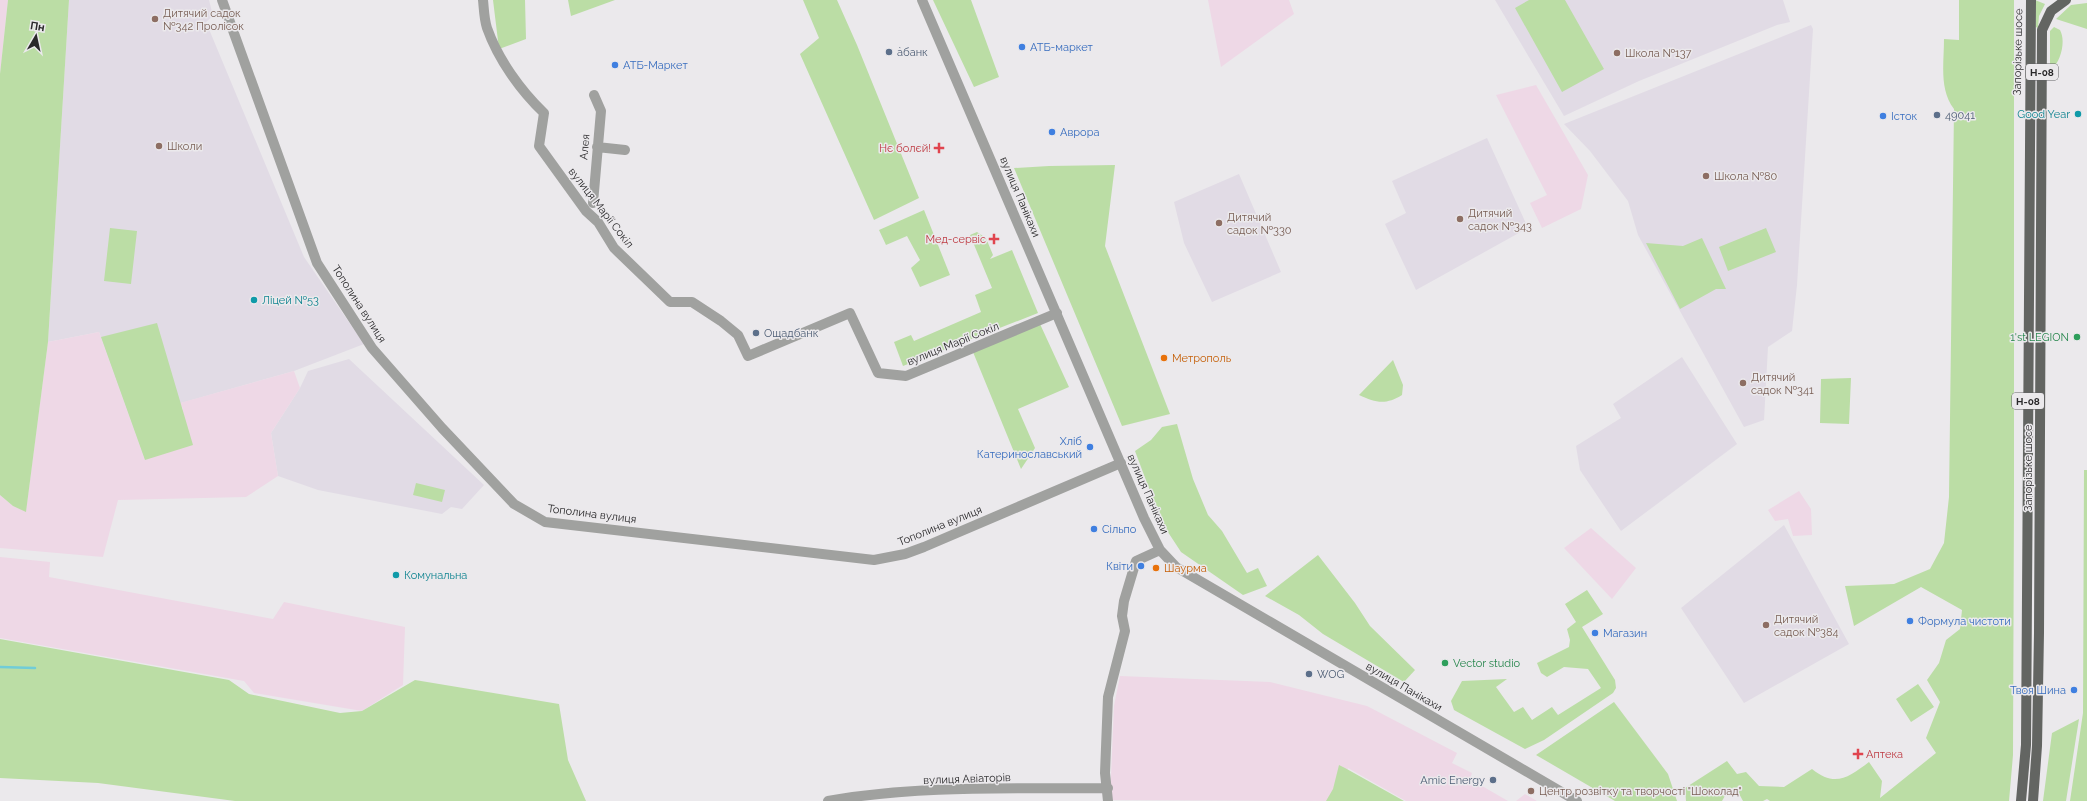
<svg xmlns="http://www.w3.org/2000/svg" width="2087" height="801" viewBox="0 0 2087 801" font-family="Raleway,sans-serif">
<style>
.built{fill:#e1dbe5}
.industrial{fill:#eed8e6}
.green{fill:#bbdda5}
.lines{fill:none;stroke-linecap:round;stroke-linejoin:round}
.stream{stroke:#71ccd7;stroke-width:2.5}
.minor{stroke:#a0a19f;stroke-width:10}
.major{stroke:#636562;stroke-width:10}
.education-dot{fill:#8d6e63;stroke:#ebe9ec;stroke-width:1.5}
.shop-dot{fill:#3f7fe0;stroke:#ebe9ec;stroke-width:1.5}
.service-dot{fill:#5c6f8a;stroke:#ebe9ec;stroke-width:1.5}
.culture-dot{fill:#0f9aa8;stroke:#ebe9ec;stroke-width:1.5}
.health-dot{fill:#e0444e;stroke:#ebe9ec;stroke-width:1.5}
.leisure-dot{fill:#2e9e5b;stroke:#ebe9ec;stroke-width:1.5}
.food-dot{fill:#e8710a;stroke:#ebe9ec;stroke-width:1.5}
.labels{text-anchor:middle;dominant-baseline:central;stroke-width:3;stroke-linejoin:round;paint-order:stroke}
.shield{fill:#ebe9ec;stroke:#636264;stroke-width:1}
.shield-label{font-size:10px;font-weight:bold;fill:#29282a}
.education-label{font-size:11px;fill:#785e54;stroke:#ebe9ec;text-anchor:start}
.shop-label{font-size:11px;fill:#366cbe;stroke:#ebe9ec;text-anchor:start}
.service-label{font-size:11px;fill:#4e5e75;stroke:#ebe9ec;text-anchor:start}
.street-label{font-size:11px;fill:#29282a;stroke:#ebe9ec}
.culture-label{font-size:11px;fill:#0d838f;stroke:#ebe9ec;text-anchor:start}
.health-label{font-size:11px;fill:#be3a42;stroke:#ebe9ec;text-anchor:end}
.leisure-label{font-size:11px;fill:#27864d;stroke:#ebe9ec;text-anchor:end}
.food-label{font-size:11px;fill:#c56008;stroke:#ebe9ec;text-anchor:start}
</style>
<rect width="100%" height="100%" fill="#ebe9ec"/>
<!-- built -->
<path class="built" d="M69 0H209L213 16 206 22 304 257 364 344 294 371 181 403 145 460 99 332 48 342Z
M1495 0H1783L1790 22 1777 25 1639 81 1564 116Z
M1811 25 1813 29 1797 285 1792 331 1768 347 1764 420 1744 427 1638 235 1628 201 1590 151 1564 124Z
M1487 138 1528 228 1416 290 1385 224 1406 213 1392 181Z
M1239 174 1281 272 1212 302 1184 243 1174 202Z
M1682 357 1737 444 1621 531 1580 470 1576 446 1621 418 1613 404Z
M349 359 484 485 462 509 451 507 442 514 318 490 278 476 271 433 300 388 308 371Z
M1784 525 1849 644 1744 703 1681 608Z"/>
<!-- industrial -->
<path class="industrial" d="M0 0H8L0 74Z
M1208 0H1289L1294 14 1221 67Z
M1536 85 1588 175 1581 209 1542 228 1530 203 1547 195 1496 95Z
M99 332 145 460 183 409 180 403 294 371 300 388 271 433 278 476 246 497 118 500 103 557 0 548V495L13 506 26 511 48 342Z
M1799 491 1811 509 1812 535 1793 536 1788 519 1775 521 1768 510Z
M1591 528 1636 568 1612 599 1564 548Z
M0 557 50 562 49 577 273 619 284 602 405 627 403 685 362 711 254 693 244 681 0 638Z
M1120 676 1270 682 1367 706 1457 753 1452 763 1472 773 1470 779 1508 801H1406L1348 768 1338 801 1110 800 1114 706Z
M1525 794 1537 801H1516Z"/>
<!-- green -->
<path class="green" d="M8 0H69L48 342 26 512 13 506 0 495V74Z
M493 0H525L526 39 499 49Z
M568 0H615L571 16Z
M803 0H837L857 45 919 198 874 220 800 54 819 38Z
M933 0H971L999 77 974 87Z
M1529 0H1565L1604 69 1562 92 1515 8Z
M1959 0H2014V494L2013 755 2009 801H1770L1767 799 1763 801H1743L1736 788 1729 789 1722 801H1686L1685 788 1727 761 1737 774 1746 772 1759 786 1784 787 1812 769C1835 788 1849 777 1869 762L1882 781 1880 798 1936 753 1926 738 1940 702 1927 680 1939 663 1946 640 1960 629 1962 610 1921 587 1854 626 1845 586 1894 584 1930 569 1944 543 1949 497 1954 109C1939 89 1944 64 1944 39L1959 40Z
M2035 0 2045 4 2039 16 2038 28 2036 27Z
M2087 3V29L2056 19 2071 5Z
M2054 27 2060 30C2066 41 2061 61 2052 69L2050 67V31Z
M1115 165 1105 246 1170 414 1122 426 1014 168 1049 166Z
M924 210 950 275 920 287 911 268 920 260 907 236 886 245 879 230Z
M110 228 137 231 131 284 104 281Z
M1766 228 1776 252 1728 271 1719 247Z
M977 232 986 238 993 255 990 259 1012 250 1038 313 903 366 894 342 911 335 914 341 981 312 975 295 992 288 970 235Z
M1702 238 1726 289H1716L1680 309 1646 243 1683 246Z
M157 323 193 445 145 460 101 337Z
M1040 324 1069 387 1018 409 1035 448 1021 469 973 352Z
M1393 360 1403 385 1402 395C1386 405 1376 403 1359 395Z
M1851 378 1849 424 1820 423 1821 379Z
M1177 424 1193 479 1208 515 1222 531 1247 573 1258 568 1267 586 1243 595 1181 552 1162 523 1135 451 1151 440 1162 427Z
M2084 470H2087V801H2070L2083 713Z
M416 483 445 490 442 502 413 495Z
M1318 555 1355 603 1370 626 1415 670 1404 682 1323 634 1299 615 1265 596Z
M1587 590 1603 614 1582 627 1615 680 1616 688 1613 693 1544 740 1525 749 1454 710 1451 701 1462 681 1507 679 1496 687 1514 712 1523 707 1532 720 1552 707 1558 715 1601 688 1588 669 1564 667 1547 677 1541 673 1537 663 1569 647 1570 640 1567 629 1576 622 1565 604Z
M0 639 229 680 249 694 340 713 362 711 415 680 559 704 568 760 586 801H235L98 783 0 778Z
M1918 684 1934 707 1911 722 1896 699Z
M1614 702 1668 774 1677 801H1615L1536 755Z
M2079 719 2066 801H2043L2052 733Z
M1339 765 1345 768 1404 801H1326L1333 789Z"/>
<g class="lines">
<!-- stream -->
<path class="stream" d="M0 667 35 668"/>
<!-- minor -->
<path class="minor" d="M222 0 317 263 372 348 442 428 514 504 545 522 874 560 905 554 924 547 1121 463
M483 0C484 9 484 19 487 28 498 59 520 90 544 113L539 146 586 211 598 222 614 248 670 302H692L721 321 738 335 748 356 850 313 878 373 906 376 1057 313
M922 0 1144 518 1160 550 1176 567 1577 801
M597 147 625 150
M593 203 601 111 594 95
M828 801C917 785 1016 789 1108 788
M1108 801 1105 773 1108 697 1125 631 1122 616 1124 601 1136 561 1160 550"/>
<!-- major -->
<path class="major" d="M2021 801 2026 745 2031 0
M2033 801 2037 746 2039 633 2042 30 2051 11 2066 0"/>
</g>
<!-- markers -->
<g class="education-dot">
<circle cx="155" cy="19" r="4"/>
<circle cx="1617" cy="53" r="4"/>
<circle cx="159" cy="146" r="4"/>
<circle cx="1706" cy="176" r="4"/>
<circle cx="1460" cy="219" r="4"/>
<circle cx="1219" cy="223" r="4"/>
<circle cx="1743" cy="383" r="4"/>
<circle cx="1766" cy="625" r="4"/>
<circle cx="1531" cy="791" r="4"/>
</g>
<g class="shop-dot">
<circle cx="1022" cy="47" r="4"/>
<circle cx="615" cy="65" r="4"/>
<circle cx="1883" cy="116" r="4"/>
<circle cx="1052" cy="132" r="4"/>
<circle cx="1090" cy="447" r="4"/>
<circle cx="1094" cy="529" r="4"/>
<circle cx="1141" cy="566" r="4"/>
<circle cx="1910" cy="621" r="4"/>
<circle cx="1595" cy="633" r="4"/>
<circle cx="2074" cy="690" r="4"/>
</g>
<g class="service-dot">
<circle cx="889" cy="52" r="4"/>
<circle cx="1937" cy="115" r="4"/>
<circle cx="756" cy="333" r="4"/>
<circle cx="1309" cy="674" r="4"/>
<circle cx="1493" cy="780" r="4"/>
</g>
<g class="culture-dot">
<circle cx="2078" cy="114" r="4"/>
<circle cx="254" cy="300" r="4"/>
<circle cx="396" cy="575" r="4"/>
</g>
<g class="health-dot">
<path d="M937 142h4v4h4v4h-4v4h-4v-4h-4v-4h4z"/>
<path d="M992 233h4v4h4v4h-4v4h-4v-4h-4v-4h4z"/>
<path d="M1856 748h4v4h4v4h-4v4h-4v-4h-4v-4h4z"/>
</g>
<g class="leisure-dot">
<circle cx="2077" cy="337" r="4"/>
<circle cx="1445" cy="663" r="4"/>
</g>
<g class="food-dot">
<circle cx="1164" cy="358" r="4"/>
<circle cx="1156" cy="568" r="4"/>
</g>
<g class="labels">
<!-- shield labels -->
<g class="shield">
<rect x="2026" y="64" width="32" height="16" rx="3"/>
<rect x="2012" y="393" width="32" height="16" rx="3"/>
</g>
<g class="shield-label">
<text x="2042" y="72">Н-08</text>
<text x="2028" y="401">Н-08</text>
</g>
<!-- education labels -->
<g class="education-label">
<text x="163" y="13">Дитячий садок<tspan x="163" dy="13">№342 Пролісок</tspan></text>
<text x="1625" y="53">Школа №137</text>
<text x="167" y="146">Школи</text>
<text x="1714" y="176">Школа №80</text>
<text x="1468" y="213">Дитячий<tspan x="1468" dy="13">садок №343</tspan></text>
<text x="1227" y="217">Дитячий<tspan x="1227" dy="13">садок №330</tspan></text>
<text x="1751" y="377">Дитячий<tspan x="1751" dy="13">садок №341</tspan></text>
<text x="1774" y="619">Дитячий<tspan x="1774" dy="13">садок №384</tspan></text>
<text x="1539" y="791">Центр розвітку та творчості "Шоколад"</text>
</g>
<!-- shop labels -->
<g class="shop-label">
<text x="1030" y="47">АТБ-маркет</text>
<text x="623" y="65">АТБ-Маркет</text>
<text x="1891" y="116">Істок</text>
<text x="1060" y="132">Аврора</text>
<text x="1082" y="441" text-anchor="end">Хліб<tspan x="1082" dy="13">Катеринославський</tspan></text>
<text x="1102" y="529">Сільпо</text>
<text x="1133" y="566" text-anchor="end">Квіти</text>
<text x="1918" y="621">Формула чистоти</text>
<text x="1603" y="633">Магазин</text>
<text x="2066" y="690" text-anchor="end">Твоя Шина</text>
</g>
<!-- service labels -->
<g class="service-label">
<text x="897" y="52">а̀банк</text>
<text x="1945" y="115">49041</text>
<text x="764" y="333">Ощадбанк</text>
<text x="1317" y="674">WOG</text>
<text x="1485" y="780" text-anchor="end">Amic Energy</text>
</g>
<!-- street labels -->
<g class="street-label">
<text transform="translate(2018 52) rotate(-89)">Запорізьке шосе</text>
<text transform="translate(585 147) rotate(-85)">Алея</text>
<text transform="translate(1020 197) rotate(67)">вулиця Панікахи</text>
<text transform="translate(601 208) rotate(52)">вулиця Марії Сокіл</text>
<text transform="translate(359 304) rotate(57)">Тополина вулиця</text>
<text transform="translate(953 344) rotate(-22)">вулиця Марії Сокіл</text>
<text transform="translate(2028 468) rotate(-90)">Запорізьке шосе</text>
<text transform="translate(1148 494) rotate(66)">вулиця Панікахи</text>
<text transform="translate(592 514) rotate(7)">Тополина вулиця</text>
<text transform="translate(940 526) rotate(-22)">Тополина вулиця</text>
<text transform="translate(1404 687) rotate(30)">вулиця Панікахи</text>
<text transform="translate(967 779) rotate(-2)">вулиця Авіаторів</text>
</g>
<!-- culture labels -->
<g class="culture-label">
<text x="2070" y="114" text-anchor="end">Good Year</text>
<text x="262" y="300">Ліцей №53</text>
<text x="404" y="575">Комунальна</text>
</g>
<!-- health labels -->
<g class="health-label">
<text x="931" y="148">Нє болєй!</text>
<text x="986" y="239">Мед-сервіс</text>
<text x="1866" y="754" text-anchor="start">Аптека</text>
</g>
<!-- leisure labels -->
<g class="leisure-label">
<text x="2069" y="337">1'st LEGION</text>
<text x="1453" y="663" text-anchor="start">Vector studio</text>
</g>
<!-- food labels -->
<g class="food-label">
<text x="1172" y="358">Метрополь</text>
<text x="1164" y="568">Шаурма</text>
</g>
</g>
<!-- north arrow -->
<g transform="translate(36 36) rotate(9)" stroke="#ebe9ec" stroke-width="3" paint-order="stroke">
<path d="M0-3L7 15L0 10L-7 15Z" fill="#29282a"/>
<text y="-6" font-size="11" font-weight="bold" text-anchor="middle" fill="#29282a">Пн</text>
</g>
</svg>
